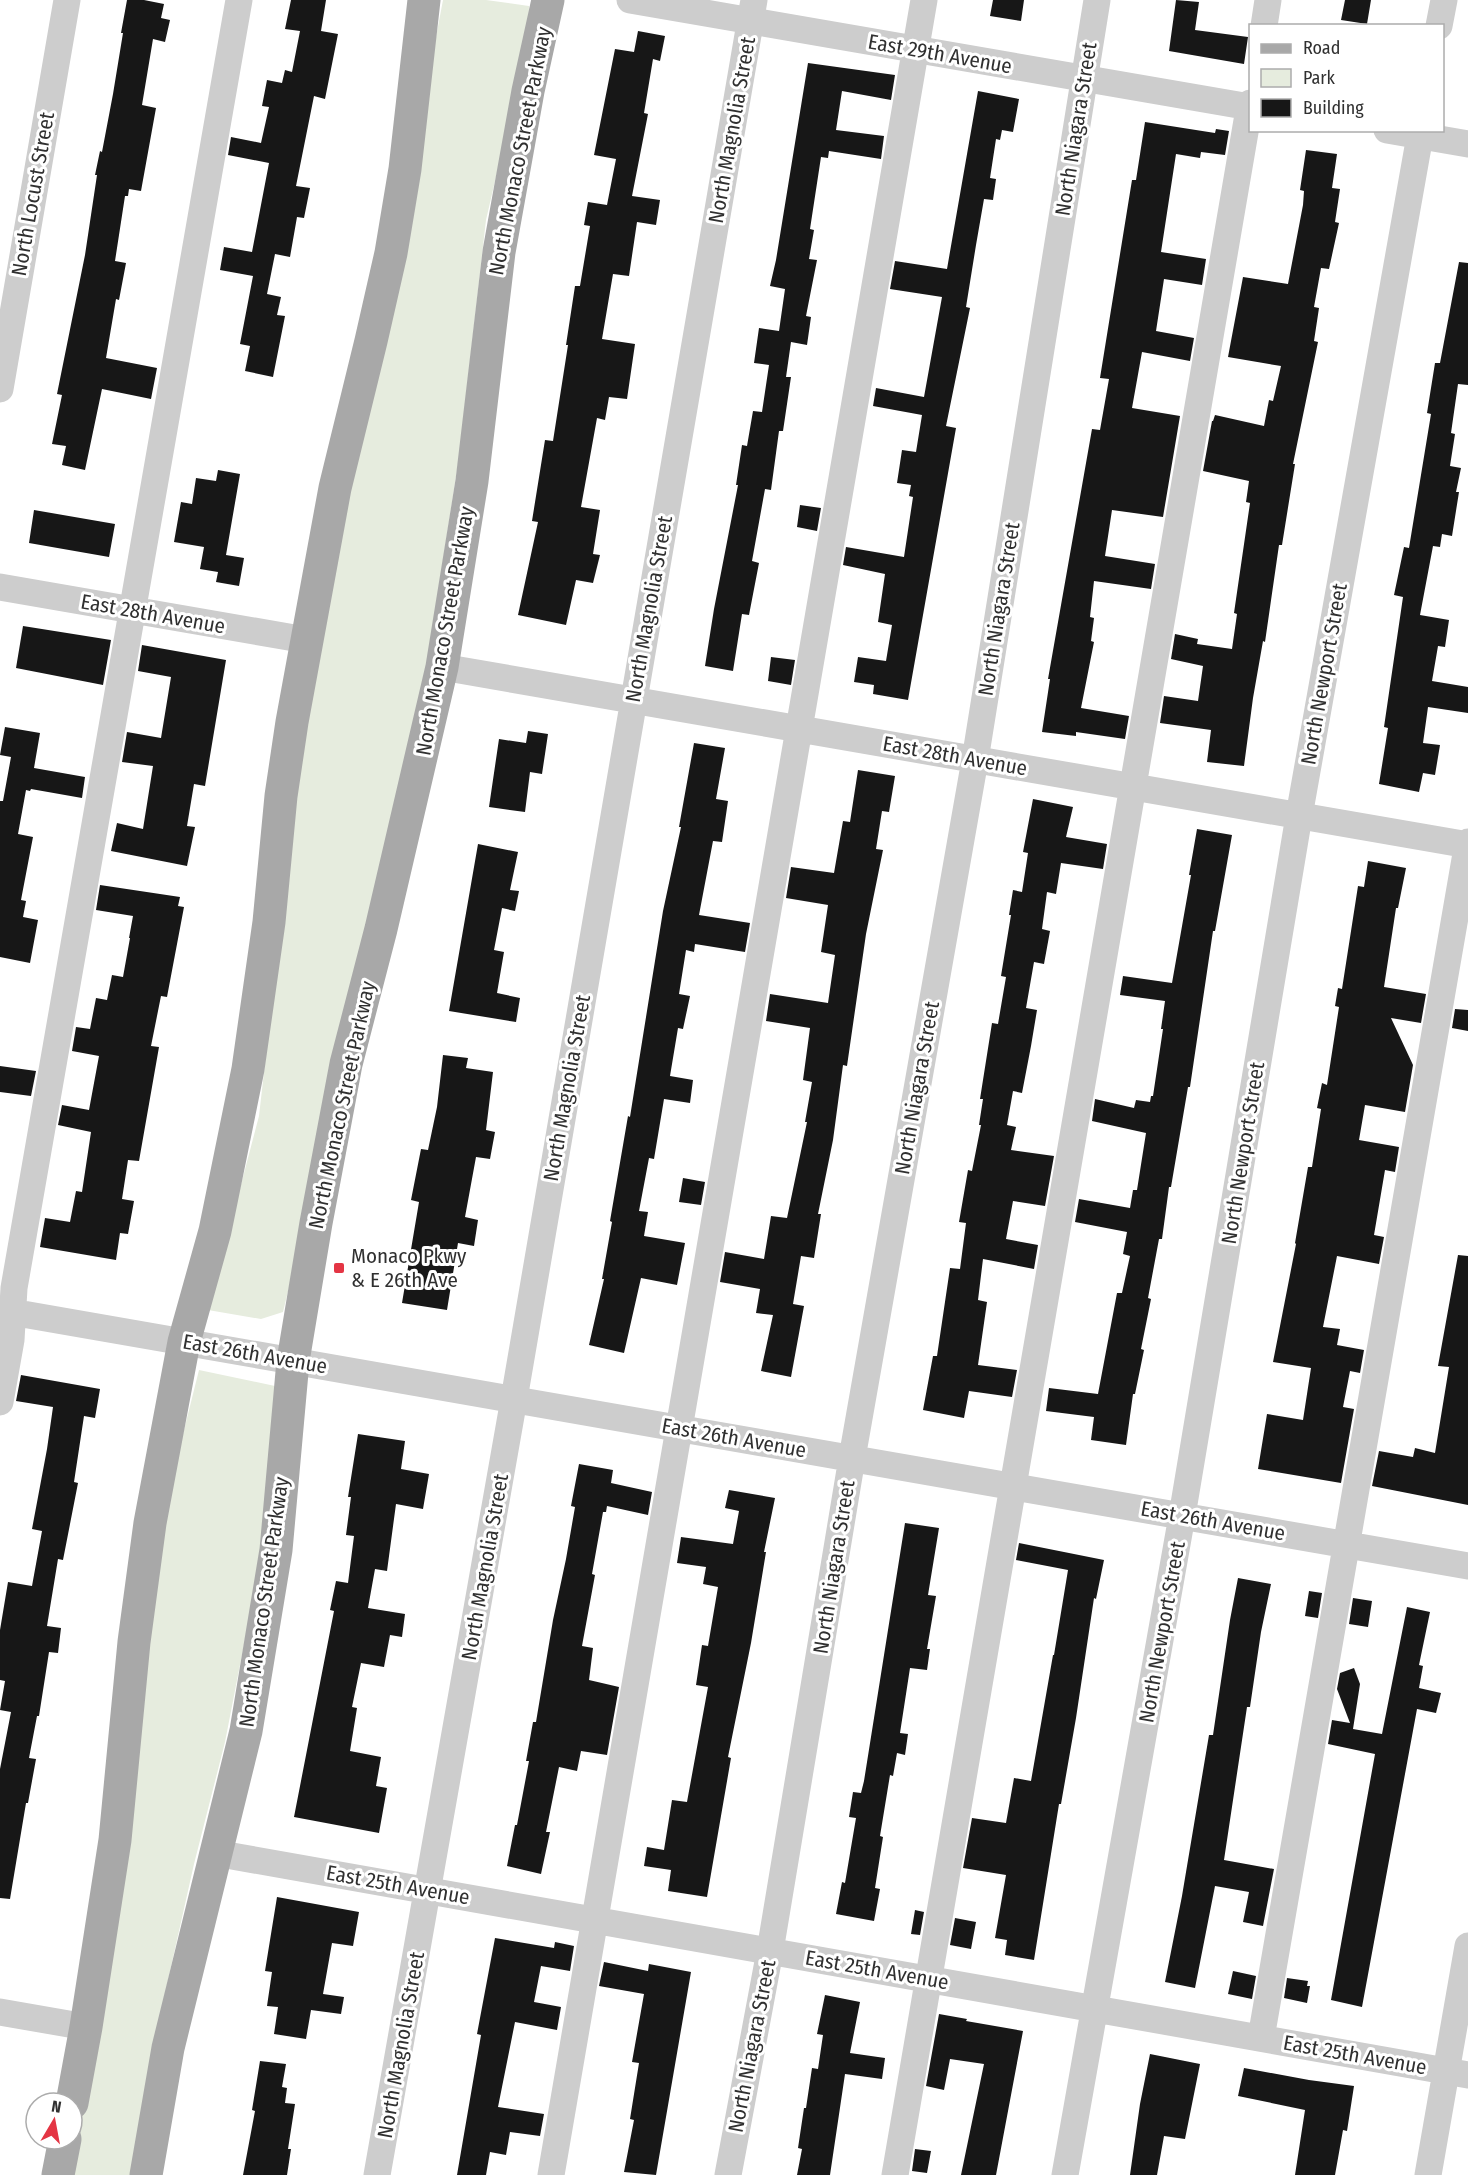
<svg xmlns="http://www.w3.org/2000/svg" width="1468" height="2175" viewBox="0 0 1468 2175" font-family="'Fira Sans Condensed',sans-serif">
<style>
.green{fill:#e6ecde}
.building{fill:#171717}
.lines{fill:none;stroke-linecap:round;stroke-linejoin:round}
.minor{stroke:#cdcdcd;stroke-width:27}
.major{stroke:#a8a8a8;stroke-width:33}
.poi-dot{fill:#e43544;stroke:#fff;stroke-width:2}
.labels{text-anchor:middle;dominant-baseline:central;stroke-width:6;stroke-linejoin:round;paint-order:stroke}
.street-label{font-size:21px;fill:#303030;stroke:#fff}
.poi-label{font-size:21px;fill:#303030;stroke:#fff;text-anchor:start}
</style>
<rect width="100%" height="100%" fill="#fff"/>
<!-- green -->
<path class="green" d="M443 0H486L529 6 528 38 486 220 459 457 426 669 297 1254 283 1312 261 1319 208 1310 259 1116 300 757Z
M199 1370 275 1386 259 1567 225 1742 194 1864 153 2047 133 2175H72L117 1909 147 1632 174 1470Z"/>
<!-- building -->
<path class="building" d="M127 0H144L164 4 161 18 170 20 165 42 153 39 142 105 156 108 141 191 129 189 128 196H125L115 261 126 263 119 300 116 299 106 358 157 368 151 399 102 389 85 470 62 465 66 446 52 444 62 395 57 394 85 255 97 175H95L100 151 102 152 113 94 123 33H121Z
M291 0H326L321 31 338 34 325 99 314 96 296 186 310 188 304 218 297 217 290 257 275 254 267 294 281 297 277 315 285 316 273 377 245 371 250 346 240 344 253 276 220 270 224 247 252 252 269 163 228 155 231 137 261 143 269 107 262 106 267 80 282 83 285 70 292 72 300 31 285 29Z
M993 0H1024L1021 21 990 16Z
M1176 0 1199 2 1195 30 1248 37 1244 64 1169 51Z
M1345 0H1371L1367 24 1341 20Z
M638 31 665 36 660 61 653 59 644 113 648 114 632 196 660 200 656 225 637 222 629 276 613 274 602 339 635 344 627 399 609 397 605 420 597 418 581 507 600 510 593 554 600 555 593 583 576 580 566 625 518 615 538 522 532 521 545 440 553 441 568 345H566L575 286H580L590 226 584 225 588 202 607 205 616 159 594 155 615 49 634 52Z
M808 63 895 75 891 100 842 91 836 130 884 136 881 159 829 151 828 158 821 157 810 229 814 230 809 259 817 260 806 316 811 317 807 345 791 342 786 377H791L783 431H779L771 490 765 489 752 561 759 563 749 615 742 614 733 671 705 666 714 609 738 485H736L742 445 747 446 753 411 762 412 769 365 754 363 759 328 779 331 785 289 770 286 776 260Z
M978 91 1019 99 1013 132 1002 130 1000 140 996 139 990 178 996 179 993 200 984 199 976 245 966 307 970 308 946 426 956 428 908 700 873 694 874 685 854 682 858 657 886 661 892 625 878 622 885 574 843 565 846 547 904 557 913 497 909 496 911 485 897 483 902 450 916 452 922 415 873 406 876 388 924 397 942 297 890 289 895 261 947 269Z
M1145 122 1215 133 1216 129 1229 131 1225 155 1201 152 1200 158 1176 154 1161 252 1206 259 1202 285 1164 279 1156 331 1194 338 1190 361 1142 352 1132 408 1180 416 1163 517 1112 510 1105 556 1155 564 1151 589 1094 581 1090 617 1094 618 1091 641 1094 642 1081 708 1129 716 1125 739 1076 732V736L1042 732 1050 679H1048L1092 429 1100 430 1109 379 1100 378 1132 180H1136Z
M1306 150 1337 154 1332 188 1340 189 1335 222 1339 223 1329 269 1321 268 1314 307 1319 308 1314 341 1318 342 1293 464H1295L1282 545H1279L1265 642 1263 641 1253 698 1244 766 1207 762 1211 730 1160 723 1164 696 1198 701 1203 666 1171 659 1175 634 1198 639 1197 644 1232 649 1237 614 1234 613 1250 503 1246 502 1249 481 1203 471 1212 421H1213L1215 415 1264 426 1269 400 1273 401 1281 366 1228 357 1243 277 1288 284 1303 205 1304 191 1300 190Z
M1459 262 1468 263V385L1458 384 1451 433 1455 434 1450 466 1461 468 1456 492H1459L1452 536 1442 534 1440 547 1433 546 1420 615 1449 620 1445 647 1438 646 1432 681 1468 687V713L1428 707 1423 743 1440 745 1435 775 1423 773 1419 792 1379 784 1388 728 1384 727 1403 597 1394 595 1404 547 1409 548 1431 414 1427 413 1435 363H1440Z
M218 470 240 474 226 555 244 558 239 586 216 582 218 572 200 569 204 547 174 542 181 502 192 504 196 478 216 481Z
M800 505 821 508 817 531 797 527Z
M34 510 115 524 109 557 29 543Z
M23 626 111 640 103 685 16 668Z
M142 645 226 660 205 786 194 784 187 826 195 827 187 866 111 851 117 823 143 829 153 766 122 762 127 732 161 738 171 677 138 671Z
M771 657 795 660 791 685 768 681Z
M5 727 40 733 34 768 85 777 82 798 31 789 30 791 26 790 18 834 33 837 21 900 26 901 23 917 38 920 30 963 0 957V801H3L11 757 0 755Z
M528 731 548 734 542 774 530 772 525 812 489 807 499 739 526 743Z
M694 743 725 748 716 799 728 801 722 842 713 841 699 915 750 923 745 952 695 944 694 952 686 950 679 994 690 996 683 1029 678 1028 670 1076 693 1080 690 1103 664 1099 654 1159 649 1158 639 1211 648 1212 644 1236 685 1243 677 1285 641 1278 624 1353 589 1345 604 1279H602L612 1222 610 1221 628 1116 630 1117 663 911 681 827H679Z
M858 770 895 776 889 812 882 811 876 849 883 850 866 934 847 1066 843 1065 833 1140 818 1214H821L814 1258 801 1256 793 1304 804 1306 791 1377 761 1371 773 1315 756 1313 760 1289 720 1282 725 1252 764 1259 771 1216 787 1218 807 1122H805L812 1082 803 1080 810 1028 766 1021 770 994 828 1003 835 955 821 952 828 905 786 898 791 867 834 873 843 821 850 822Z
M1033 799 1073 807 1066 837 1107 844 1103 869 1061 863 1056 894 1047 892 1042 929 1050 931 1044 964 1034 962 1026 1008 1037 1010 1031 1046 1022 1093 1013 1091 1007 1125 1016 1127 1011 1150 1054 1156 1045 1206 1013 1201 1006 1239 1038 1245 1034 1269 983 1259 978 1300 987 1302 978 1365 1017 1370 1012 1397 969 1391 964 1418 923 1410 933 1356H937L950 1268 960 1269 966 1223 959 1222 968 1170 972 1171 981 1125H979L983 1099H980L992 1023 998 1024 1006 977 1001 976 1011 915H1009L1013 890 1022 892 1028 853 1023 852Z
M1197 829 1232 835 1215 931H1213L1190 1087H1188L1171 1187H1169L1162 1239H1159L1148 1298 1151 1299 1141 1349 1144 1350 1135 1394H1133L1126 1445 1091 1440 1094 1417 1046 1411 1049 1388 1098 1394 1117 1293H1122L1130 1256 1123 1254 1127 1232 1075 1222 1079 1199 1130 1208 1133 1190H1137L1146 1133 1092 1121 1095 1099 1134 1108 1136 1100 1150 1102 1151 1096H1153L1163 1029H1161L1165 1001 1120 995 1123 976 1172 983 1191 875H1189Z
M478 844 518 852 510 890 519 891 515 911 502 908 494 950 504 952 497 993 520 998 516 1022 449 1011Z
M1368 861 1406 868 1398 908H1396L1384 987 1426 994 1421 1023 1391 1018 1413 1065 1405 1112 1365 1105 1359 1140 1399 1147 1395 1172 1385 1170 1374 1235 1384 1237 1379 1264 1337 1256 1323 1327 1340 1329 1337 1345 1364 1350 1360 1373 1350 1371 1343 1407 1354 1409 1341 1483 1258 1469 1267 1414 1303 1420 1311 1368 1273 1362 1296 1244 1295 1243 1308 1167H1312L1321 1109 1317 1108 1322 1083 1327 1085 1339 1007 1335 1006 1338 988 1342 989 1358 886 1364 887Z
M100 885 180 897 178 906 184 907 167 997 161 996 151 1046 159 1047 139 1161 128 1160 122 1199 134 1201 128 1234 120 1233 116 1260 40 1247 45 1218 70 1222 76 1191 82 1192 91 1132 58 1125 62 1105 89 1110 99 1056 72 1051 76 1027 90 1029 96 998 107 1000 112 975 123 977 130 938H129L133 916 96 910Z
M1455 1009 1468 1010V1031L1452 1028Z
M443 1055 468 1058 466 1068 493 1072 486 1130 495 1132 490 1159 476 1157 465 1217 478 1220 474 1246 458 1243 447 1310 402 1303 419 1202 411 1200 421 1149 428 1150 437 1107Z
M0 1066 36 1071 31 1096 0 1092Z
M683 1178 705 1182 701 1205 679 1202Z
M1458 1255 1468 1256V1505L1372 1486 1379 1451 1413 1457 1415 1448 1435 1453 1449 1367 1438 1366Z
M21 1375 100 1389 95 1418 84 1416 74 1482 78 1483 63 1560 58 1559 47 1626 61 1628 58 1653 49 1652 39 1716H37L29 1758 36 1759 28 1803H26L10 1899 0 1898V1769L11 1712 0 1710 5 1681 0 1680V1630L8 1582 32 1586 42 1531 32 1529 47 1449 53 1407 16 1401Z
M358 1434 405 1441 401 1469 429 1474 423 1509 396 1504 387 1571 375 1569 368 1608 405 1614 402 1637 390 1635 384 1667 361 1663 352 1707 357 1708 350 1751 381 1757 376 1786 387 1788 379 1833 294 1817 334 1611 330 1610 336 1581 348 1583 354 1536 346 1535 351 1497H348Z
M579 1464 613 1470 611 1483 652 1492 648 1515 607 1506 606 1512H603L592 1574 595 1575 582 1646 593 1648 589 1680 619 1687 607 1755 581 1751 577 1771 559 1767 546 1832H550L541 1874 507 1866 515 1825H517L529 1761H526L533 1722H536L553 1620 566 1559 575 1507 571 1506Z
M729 1490 775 1498 764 1552H766L751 1643 728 1757 731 1758 707 1897 668 1891 671 1870 644 1866 647 1847 664 1850 672 1800 687 1802 708 1687 696 1685 702 1645 708 1646 718 1587 703 1584 706 1567 677 1563 681 1537 733 1544 739 1511 725 1508Z
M905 1523 939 1528 928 1595 936 1596 927 1649H930L927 1670 910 1668 900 1733 908 1734 905 1755 897 1753 893 1776 890 1775 880 1836 883 1837 875 1888 880 1889 874 1921 836 1914 842 1882 845 1883 856 1818 849 1817 853 1792 861 1793 864 1781Z
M1019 1543 1104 1560 1096 1599 1094 1598 1076 1718 1061 1804H1059L1034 1960 1005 1955 1007 1940 995 1938 1006 1875 963 1868 972 1818 1006 1823 1014 1778 1031 1781 1053 1655H1054L1068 1570 1016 1560Z
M1238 1578 1271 1584 1261 1632 1250 1707H1247L1224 1860 1274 1869 1263 1926 1243 1922 1249 1892 1215 1886 1195 1988 1165 1982 1182 1896 1209 1735H1213L1230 1620Z
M1309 1591 1322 1593 1318 1618 1305 1616Z
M1353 1598 1372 1601 1368 1627 1349 1624Z
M1407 1607 1430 1612 1419 1665 1423 1666 1419 1688 1441 1693 1436 1713 1417 1709 1362 2007 1331 2000 1375 1754 1328 1744 1332 1720 1350 1723 1337 1689 1340 1673 1354 1668 1360 1684 1353 1729 1382 1734Z
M277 1897 359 1912 353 1946 332 1943 323 1994 344 1997 341 2014 311 2010 306 2039 274 2034 278 2007 267 2006 272 1972 265 1971Z
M915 1910 924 1912 920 1935 911 1934Z
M955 1918 976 1922 971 1949 950 1945Z
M495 1938 554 1948 555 1942 574 1946 570 1971 541 1966 534 2002 561 2007 557 2030 515 2022 498 2107 544 2114 540 2136 510 2132 506 2155 490 2152 486 2175H457L481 2035 477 2034Z
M604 1962 648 1971 649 1964 691 1972 656 2175 624 2172 634 2120 630 2119 639 2063 632 2062 644 1994 599 1986Z
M1233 1971 1256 1976 1252 1999 1228 1994Z
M1287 1978 1308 1981 1307 1986H1310L1307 2003 1284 1998Z
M825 1995 860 2002 850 2053 885 2058 882 2079 845 2074 830 2175H797L802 2149 798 2148 804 2108H806L812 2068 818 2069 823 2035 817 2034Z
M939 2014 967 2019 966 2021 1023 2031 996 2175H961L984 2064 950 2059 944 2090 926 2086Z
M1150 2054 1200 2064 1185 2139 1164 2136 1157 2175H1130L1140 2104Z
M260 2061 286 2064 282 2087 287 2088 285 2103 295 2104 288 2149H291L287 2175H243L255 2111 252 2110Z
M1244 2068 1309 2080 1354 2086 1347 2131 1343 2130 1335 2175H1295L1305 2110 1238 2096Z
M915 2149 931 2151 927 2173 912 2171Z"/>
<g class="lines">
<!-- minor -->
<path class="minor" d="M630 0 1250 107
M1264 26 1268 0
M1439 26 1444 0
M1387 130 1468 144
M0 389 67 0
M0 587 306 640
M442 667 1468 845
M0 1310 1468 1566
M0 1402 11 1340 14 1288 239 0
M215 1853 1468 2075
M0 2012 86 2027
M1261 2038 1468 842
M377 2175 514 1399 754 0
M551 2175 924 0
M728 2175 770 1951 852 1458 975 760 1097 0
M895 2175 1250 103
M1065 2175 1182 1516 1299 816 1421 130
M1428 2175 1468 1946"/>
<!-- major -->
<path class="major" d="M72 2103 86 2027 115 1840 134 1642 150 1523 184 1342 215 1231 248 1069 269 922 281 796 292 722 335 488 371 341 391 253 405 169 424 0
M58 2175 65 2139
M146 2175 168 2048 246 1731 276 1550 293 1361 316 1223 346 1064 381 929 442 667 472 481 499 252 528 91 548 0"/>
</g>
<!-- markers -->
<rect class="poi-dot" x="333" y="1262" width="12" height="12" rx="3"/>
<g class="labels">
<!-- street labels -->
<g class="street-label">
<text transform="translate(940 54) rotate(10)">East 29th Avenue</text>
<text transform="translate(1076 129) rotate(-81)">North Niagara Street</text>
<text transform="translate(732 130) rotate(-80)">North Magnolia Street</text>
<text transform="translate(520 151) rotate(-79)">North Monaco Street Parkway</text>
<text transform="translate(33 194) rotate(-80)">North Locust Street</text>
<text transform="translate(649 609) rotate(-80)">North Magnolia Street</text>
<text transform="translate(999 609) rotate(-81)">North Niagara Street</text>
<text transform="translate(153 614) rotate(10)">East 28th Avenue</text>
<text transform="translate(445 631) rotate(-80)">North Monaco Street Parkway</text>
<text transform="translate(1324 674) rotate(-80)">North Newport Street</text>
<text transform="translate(955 756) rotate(10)">East 28th Avenue</text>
<text transform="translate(567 1088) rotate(-80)">North Magnolia Street</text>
<text transform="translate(917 1088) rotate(-80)">North Niagara Street</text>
<text transform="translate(342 1105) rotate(-78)">North Monaco Street Parkway</text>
<text transform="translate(1243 1153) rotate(-81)">North Newport Street</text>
<text transform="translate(255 1354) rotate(10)">East 26th Avenue</text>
<text transform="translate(734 1438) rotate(10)">East 26th Avenue</text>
<text transform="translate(1213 1521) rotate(10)">East 26th Avenue</text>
<text transform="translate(485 1567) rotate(-80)">North Magnolia Street</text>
<text transform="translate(834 1567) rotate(-81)">North Niagara Street</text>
<text transform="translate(264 1602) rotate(-82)">North Monaco Street Parkway</text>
<text transform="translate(1162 1632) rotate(-80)">North Newport Street</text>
<text transform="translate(398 1885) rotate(10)">East 25th Avenue</text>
<text transform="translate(877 1970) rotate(10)">East 25th Avenue</text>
<text transform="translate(401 2045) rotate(-80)">North Magnolia Street</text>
<text transform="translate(752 2046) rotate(-79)">North Niagara Street</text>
<text transform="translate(1355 2055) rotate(10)">East 25th Avenue</text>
</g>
<!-- poi labels -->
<g class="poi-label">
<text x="351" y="1256">Monaco Pkwy<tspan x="351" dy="24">&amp; E 26th Ave</tspan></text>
</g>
</g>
<!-- legend -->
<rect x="1249" y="24" width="195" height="108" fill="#ffffff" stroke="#acacac" stroke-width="1.5"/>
<rect x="1261" y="44" width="30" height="9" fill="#a8a8a8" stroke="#acacac" stroke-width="1.5"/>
<text x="1303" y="54" font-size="18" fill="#303030">Road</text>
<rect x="1261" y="69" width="30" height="18" fill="#e6ecde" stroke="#acacac" stroke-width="1.5"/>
<text x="1303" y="84" font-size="18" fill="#303030">Park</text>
<rect x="1261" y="99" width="30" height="18" fill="#171717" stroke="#acacac" stroke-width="1.5"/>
<text x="1303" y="114" font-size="18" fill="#303030">Building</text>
<!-- north arrow -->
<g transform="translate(54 2121) rotate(10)"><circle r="28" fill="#ffffff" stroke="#acacac" stroke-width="1.5"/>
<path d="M0-4.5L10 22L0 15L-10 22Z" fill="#e43544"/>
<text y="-9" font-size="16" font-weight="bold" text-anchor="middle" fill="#303030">N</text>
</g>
</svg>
